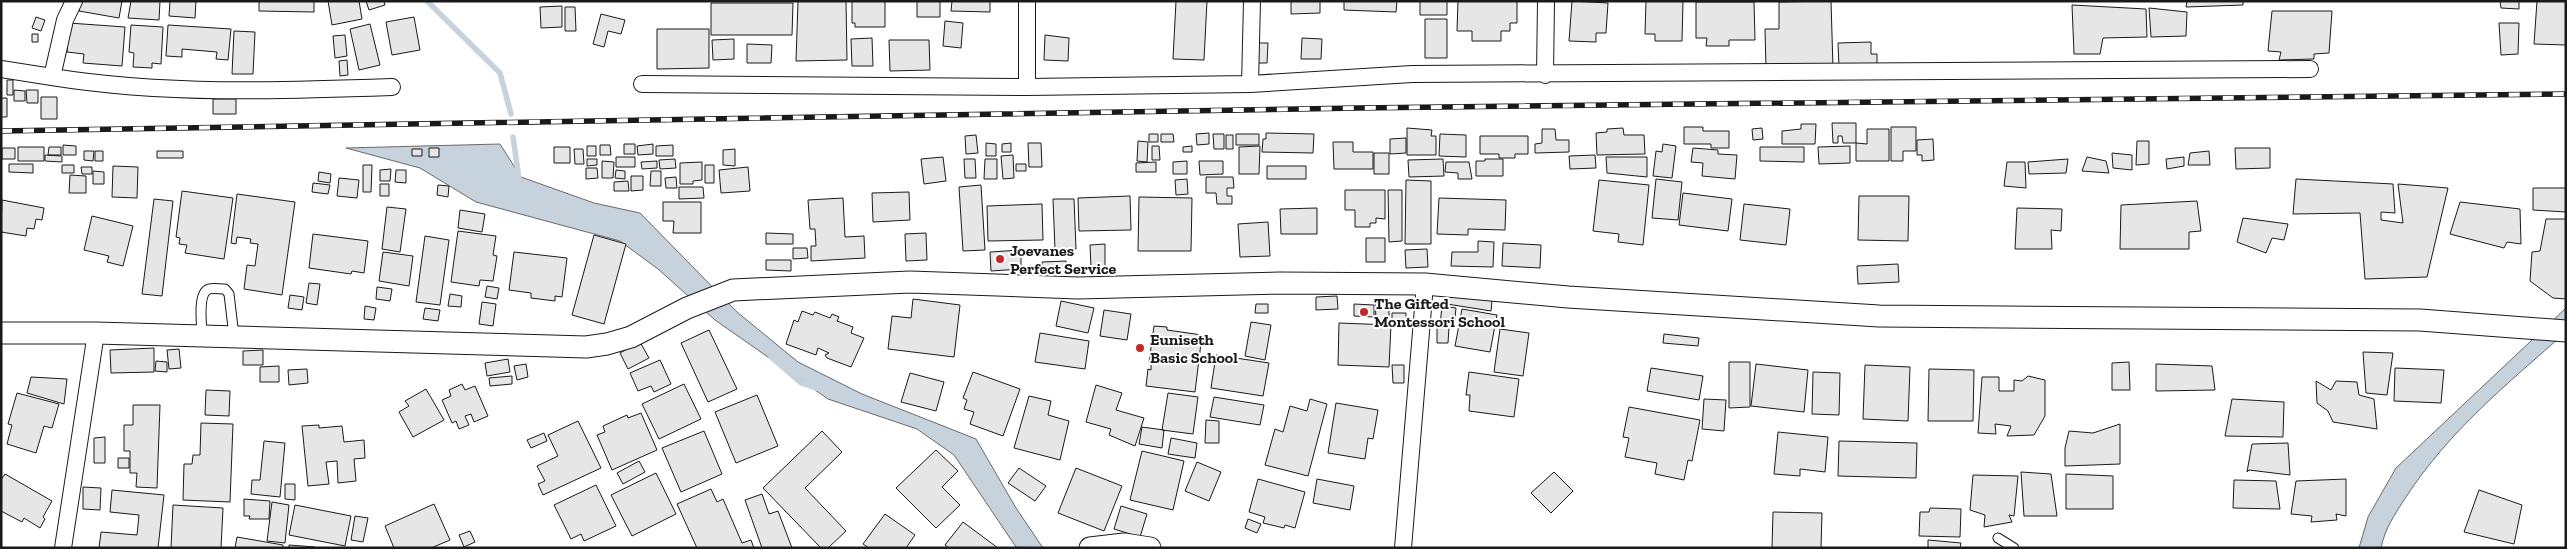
<svg xmlns="http://www.w3.org/2000/svg" width="2567" height="549" viewBox="0 0 2567 549" font-family="'Zilla Slab',serif">
<style>
.water{fill:#c6d2dc;stroke:#6a6a6a}
.lines{fill:none;stroke-linecap:round;stroke-linejoin:round}
.stream{stroke:#c6d2dc;stroke-width:5.5}
.building{fill:#e6e6e6;stroke:#1a1a1a}
.service-casing{stroke:#1a1a1a;stroke-width:11}
.minor-casing{stroke:#1a1a1a;stroke-width:18}
.tertiary-casing{stroke:#1a1a1a;stroke-width:23}
.service{stroke:#fff;stroke-width:9}
.minor{stroke:#fff;stroke-width:16}
.tertiary{stroke:#fff;stroke-width:21}
.rail-casing{stroke:#1a1a1a;stroke-width:5.5}
.rail{stroke:#fff;stroke-width:4;stroke-dasharray:11;stroke-linecap:butt}
.poi-dot{fill:#c62828;stroke:#fff;stroke-width:2}
.labels{text-anchor:middle;dominant-baseline:central;stroke-width:4;stroke-linejoin:round;paint-order:stroke}
.poi-label{font-size:16px;font-weight:bold;fill:#1a1a1a;stroke:#fff;text-anchor:start}
</style>
<rect width="100%" height="100%" fill="#fff"/>
<!-- water -->
<path class="water" d="M500 144 521 177 594 203 640 213 737 312 798 362 862 394 976 439 1016 508 1043 548 1016 547 954 455 917 429 828 399 715 320 658 269 620 241 476 202 420 168 346 148Z
M2566 308V332C2507 384 2449 431 2406 497 2395 514 2385 528 2381 548H2359L2368 517 2396 468Z"/>
<g class="lines">
<!-- stream -->
<path class="stream" d="M427 1 500 73 511 114
M513 137 519 179
M771 357 801 383 816 388"/>
</g>
<!-- building -->
<path class="building" d="M81 1H122L119 18 79 11Z
M131 1H160L159 20 128 18Z
M170 1H196L195 18 169 16Z
M259 1H314V12L259 11Z
M328 1H359L362 19 332 25Z
M366 1H384L385 5 369 10Z
M798 1H846L847 60 796 61Z
M852 1H885V27H855V23H852Z
M917 1H940V17H917Z
M952 1H990V12L951 11Z
M1176 1H1207L1204 60 1173 59Z
M1291 1H1320V13L1291 14Z
M1344 1H1397L1396 12 1344 10Z
M1420 1H1447V15H1420Z
M1458 1H1517V23H1510V31H1501V41H1472V31H1457Z
M1572 1 1608 3 1606 33H1596V42L1569 41Z
M1646 1H1683L1682 41H1655V34H1645Z
M1831 1 1833 68 1766 69 1765 29H1779V2Z
M2187 1H2243V5L2186 7Z
M2500 1H2519V9L2501 8Z
M2537 1H2566V45L2534 44Z
M1696 2H1754L1755 40H1729V46H1706L1707 38H1696Z
M711 3H793L792 35H711Z
M2072 5 2146 9 2147 37 2103 38 2100 54H2074Z
M562 6V27L541 28 540 7Z
M565 7H575L576 31H565Z
M2149 8 2187 12 2186 36 2151 37Z
M2272 11H2332L2329 53 2314 54V59L2279 60 2281 52 2268 51Z
M601 14 625 20 621 34 608 31 604 47 593 44Z
M36 17 45 20 41 31 32 28Z
M414 17 420 50 392 55 386 22Z
M1425 19H1447V58H1425Z
M945 21 963 23 961 48 943 46Z
M69 23 125 27 122 66 83 63 84 54 67 52Z
M2499 23H2519L2518 54 2501 55Z
M370 24 380 65 359 70 350 29Z
M131 25 163 27 161 64 152 63V68L133 67 134 53 129 52Z
M168 25 231 29 228 60 216 59 217 52 182 49V57L166 56Z
M657 29H709V68L657 69Z
M234 31 255 32 253 74H232Z
M32 34H38V42H32Z
M345 35 347 56 335 58 333 36Z
M1045 35 1069 38 1068 61 1044 60Z
M872 38 873 66H852L851 39Z
M1302 38 1322 39 1321 59H1301Z
M734 39V59L713 60 712 40Z
M889 40H929L930 70 890 71Z
M1871 42V54H1877V67H1839L1838 43Z
M1255 43H1268L1267 63H1255Z
M747 44 772 45 771 63H747Z
M347 60 348 75 340 76 339 61Z
M7 80H13V95H7Z
M14 90 25 91V101H14Z
M26 90H38V103H27Z
M41 97H57V119H41Z
M1 98H7V117H1Z
M213 99H236V114H213Z
M1832 123H1856V143H1843L1842 136H1838V143H1833Z
M1801 124H1816L1815 144H1782V131L1801 129Z
M1684 127H1703V131H1729V148H1711V144H1684Z
M1891 127H1916V151H1903V161H1891Z
M1407 128 1432 130 1431 136H1436V155H1407Z
M1623 128 1624 135H1644L1645 154 1597 155 1596 133 1607 132V129Z
M1762 128 1763 139 1753 140 1752 129Z
M1542 129H1555L1556 140H1569V152L1535 153V144L1542 143Z
M1867 129H1889V161H1856V143L1867 144Z
M1209 133V144L1197 145 1196 134Z
M1266 133 1314 134 1313 153 1262 152 1263 139H1266Z
M1149 134H1158V142H1149Z
M1161 134H1173L1174 142H1161Z
M1213 134H1224V149H1214Z
M1236 134H1259V145H1236Z
M1440 134 1466 135V157L1439 156Z
M976 135 978 153 966 154 965 136Z
M1226 135H1233V149H1226Z
M1480 136H1528V154H1515V158H1499V154H1480Z
M1406 138V153L1390 154V139Z
M1933 139 1934 160 1922 161V155H1917V140Z
M1138 141 1148 142 1147 162 1137 161Z
M2137 141H2149V164L2136 165Z
M1333 142H1353V152H1373V169H1334Z
M986 143 996 144V156H986Z
M1011 143V152H1002V144Z
M1028 143H1041L1042 167H1029Z
M624 144H635V154H624Z
M653 144V154L638 155 637 146Z
M1663 144 1676 146 1672 178 1653 176 1656 151 1662 152Z
M63 145 76 146V155H63Z
M600 145H610L611 155H600Z
M673 145V156H656V146Z
M587 146H596V156H587Z
M1152 146H1159L1160 160H1152Z
M1192 146V152H1183V147Z
M1260 146 1259 174H1239V147Z
M1850 146V163L1819 164 1818 147Z
M18 147H44V161H18Z
M49 147H61V155H48Z
M554 147H570V163H554Z
M1760 147H1804V162L1760 161Z
M2 148H15V159H2Z
M429 148H439V157H429Z
M1693 148 1718 150V154L1737 155 1735 179 1702 176 1703 163 1691 162Z
M2235 148H2270V168L2236 169Z
M412 149H422V156H412Z
M574 149H583L584 164H575Z
M735 149V166L723 165V150Z
M84 151H94L93 161 84 160Z
M95 151H103V161H95Z
M157 151H183V158H157Z
M2209 151 2210 165H2188L2190 153Z
M1374 153H1389V174H1374Z
M2112 153 2132 155V170L2113 168Z
M45 155 62 156V162L45 161Z
M1013 155 1014 178 1003 179 1001 156Z
M1595 155 1596 168 1570 169 1569 156Z
M616 157H635V167H616Z
M943 157 946 181 924 184 921 159Z
M1606 157H1647V177L1607 173Z
M2087 157 2106 161 2109 173 2082 171Z
M2184 157V166L2167 169 2166 159Z
M587 159H597V165L587 166Z
M675 159 676 168 660 169 659 160Z
M964 159H975L976 178H965Z
M985 159H997V179H984Z
M1443 159 1444 176 1409 177 1408 160Z
M1485 159H1503V176H1476V161H1485Z
M2068 159 2066 173 2029 174 2028 162Z
M602 161 614 162 613 178H602Z
M657 161V168L642 169 641 162Z
M1187 161V174H1173V162Z
M1199 161H1223V174L1200 175Z
M702 162V180L693 181V184H680V163Z
M1156 162V172H1136V163Z
M1446 162H1469L1472 179H1458V173L1445 172Z
M2007 162H2025L2026 188 2004 186Z
M9 164H33V173L9 172Z
M1016 164H1026V171H1016Z
M62 165H74V173H62Z
M363 165H372L371 192H363Z
M705 165H714V183H705Z
M113 166 138 167 137 198 112 197Z
M1267 166H1306V179H1267Z
M81 167H92V174H82Z
M748 167 750 191 721 193 719 170Z
M586 168H597L598 178 586 179Z
M391 169 390 181H380V170Z
M396 170H406V183L395 182Z
M616 170 625 171V179L615 178Z
M93 171 104 172V184H93Z
M651 171H661V186H650Z
M319 172 331 174 330 183 318 181Z
M70 175 86 176V193H69Z
M631 176H643V190L631 191Z
M676 177 677 188H666L665 178Z
M1206 177H1233L1234 188H1227V196H1232V204H1217L1216 193H1206Z
M339 178 359 180 357 198 337 196Z
M1187 179 1188 194 1176 195 1175 180Z
M1656 179 1682 182 1678 220 1652 218Z
M2296 179 2393 184 2395 213 2381 212V220L2403 223 2398 184 2448 188 2427 277 2365 279 2360 213 2293 214Z
M1406 180 1431 181V244H1405Z
M1599 180 1649 185 1643 245 1618 242 1619 234 1593 231Z
M628 181 629 191H614V182Z
M313 183 330 185 328 194 312 192Z
M380 184H389V196H380Z
M438 185 449 186 448 197 437 195Z
M981 185 985 250 963 251 959 187Z
M679 187H703L704 198 679 199Z
M2533 188H2566V212L2533 210Z
M1345 190H1385V219L1376 218V223H1370V227H1355V210H1345Z
M1388 190H1402V241L1389 242Z
M182 191 233 198 224 259 185 253 187 245 179 244 180 238 176 237Z
M909 192 910 220 873 222 872 193Z
M1683 193 1732 199 1728 231 1679 225Z
M237 194 295 202 282 295 244 289 247 265 255 266 258 244 250 243 251 239 237 237 236 244 231 243Z
M1130 196 1131 230 1079 231 1078 198Z
M1859 196H1909L1908 241 1858 240Z
M1139 197 1192 198 1191 251H1138Z
M843 198 845 237 864 236 865 258 811 261V246H816L815 229H810L808 200Z
M1439 198 1506 200 1505 230 1468 229V235L1437 234Z
M154 199 173 201 162 296 142 294Z
M1053 199H1074L1076 249 1055 250Z
M2 200 44 208 42 220 36 219 34 229 27 228 26 236 1 232Z
M2197 201 2201 231 2189 232V249H2120L2121 205Z
M663 202H701V233H673L674 221H663Z
M2460 202 2520 209 2521 244 2507 242 2504 248 2450 234Z
M1042 204 1043 240 988 241 987 206Z
M1744 204 1790 209 1786 245 1740 240Z
M387 207 406 209 400 252 382 249Z
M1317 208V234H1281L1280 209Z
M2017 208 2062 209 2061 231 2051 230 2052 249H2015Z
M460 210 485 214 482 232 458 228Z
M92 216 133 226 123 266 107 262 109 256 84 250Z
M2243 218 2288 224 2284 240 2272 238 2266 253 2237 242Z
M2546 219H2566V299L2553 298 2530 281 2532 252 2540 251Z
M1268 222 1270 256 1240 257 1238 224Z
M458 231 496 236 493 255 497 256 493 281 480 280 479 286 451 282Z
M766 233 793 234V244H766Z
M926 233 927 260 906 261 905 234Z
M313 234 368 241 364 273 352 271 351 274 309 268Z
M594 235 626 244 604 324 572 315Z
M425 236 449 240 440 305 416 302Z
M1366 238H1385V262H1366Z
M1478 241 1494 242 1493 267 1451 266 1452 252H1478Z
M1503 243 1541 245 1540 268 1502 266Z
M1105 244V267H1091L1090 245Z
M793 248H807L808 258 793 259Z
M1427 249 1428 267 1406 268 1405 250Z
M1021 250V269L991 271 990 252Z
M383 252 413 256 409 286 379 281Z
M514 252 567 258 562 297 555 296V301L531 298V293L509 290Z
M766 260H791V271L766 270Z
M1066 261 1067 272 1043 274 1042 262Z
M1898 264 1899 282 1858 284 1857 266Z
M309 283 320 284 317 305 306 303Z
M487 286 499 288 497 299 485 297Z
M377 287 392 289 390 301 376 299Z
M1448 293 1492 301 1491 311 1447 304Z
M450 294 462 296 461 307 448 306Z
M290 295 304 297 302 310 288 308Z
M1337 296 1338 309 1316 310V297Z
M1375 298H1389V320H1376Z
M913 299 960 305 954 357 888 349 892 316 911 318Z
M1061 301 1094 308 1088 333 1056 326Z
M482 302 496 304 493 326 479 324Z
M1256 304H1268V313H1255Z
M1354 304 1374 305V317L1354 316Z
M365 306 376 308 374 320 364 319Z
M1442 306 1456 308 1454 327 1440 325Z
M425 308 440 310 438 321 423 319Z
M1462 309 1497 315 1490 352 1455 346Z
M1104 310 1131 314 1127 340 1100 336Z
M802 311 813 315 815 312 830 318 832 314 839 317 837 321 853 327 851 333 864 338 851 367 827 358 825 355 829 353 818 348 816 355 786 344 794 320 798 322Z
M1392 313H1406V327H1392Z
M1251 322 1271 325 1265 360 1245 356Z
M1339 323 1391 325 1389 367 1338 365Z
M1154 326 1167 327V330L1202 335 1195 392 1146 386 1148 369 1151 370V362H1149Z
M1437 327H1449L1448 343H1437Z
M1500 329 1529 333 1523 376 1494 372Z
M709 330 737 389 708 402 681 343Z
M1040 333 1089 341 1085 369 1035 362Z
M1664 334 1699 338 1698 346 1663 343Z
M640 342 649 358 628 369 620 353Z
M154 348V372L111 373 110 350Z
M179 349 181 368 169 369 167 350Z
M263 350V365H243V351Z
M2363 352 2393 353 2387 395 2366 393Z
M1216 355 1269 363 1263 396 1211 388Z
M508 359 510 372 487 376 485 363Z
M660 360 671 384 654 392 651 386 638 391 630 373Z
M156 361 167 362V372L155 371Z
M1729 362H1750V407L1729 408Z
M2129 362 2130 390H2112V363Z
M526 364 528 377 517 380 514 366Z
M1756 364 1808 370 1804 412 1751 406Z
M2156 364 2212 366 2215 390 2156 391Z
M1392 365H1404V383H1393Z
M1865 365 1910 367 1908 421 1863 419Z
M279 366V382H260V367Z
M1651 368 1703 376 1699 400 1647 391Z
M2395 368 2444 370 2441 403 2394 401Z
M307 369 308 383 289 385 288 370Z
M1929 369 1974 370 1973 421H1928Z
M973 372 1020 389 1003 436 970 424 974 412 964 409 967 400 963 398Z
M1469 372 1519 379 1514 417 1469 411 1470 395H1466Z
M1813 372 1840 373 1839 415 1812 414Z
M910 373 944 382 936 411 901 402Z
M512 376V384L490 386 489 378Z
M2028 376 2045 380V416L2034 435 2007 436 2011 426 1995 424 1996 434 1978 433 1982 377H1999V391H2014V380L2022 381Z
M31 377 67 379 64 404 27 393Z
M2316 381 2331 390 2336 381 2357 382 2359 395 2374 399 2377 429 2333 422 2328 411 2317 403Z
M462 384 465 390 475 386 488 416 474 422 471 414 465 416 469 425 459 429 456 421 452 423 442 400 451 396 449 390Z
M684 384 701 419 659 439 642 404Z
M1096 385 1122 393 1116 410 1144 418 1135 446 1109 435 1111 429 1086 422Z
M426 389 444 420 413 437 399 412 409 406 405 401Z
M206 390 230 391 229 416 205 415Z
M17 393 59 404 52 428 44 426 36 453 7 444 12 425 8 424Z
M1168 393 1198 397 1193 434 1162 430Z
M757 395 778 446 736 463 715 412Z
M1029 396 1051 401 1048 415 1069 421 1060 460 1014 448Z
M1214 397 1264 405 1260 425 1210 417Z
M1310 399 1327 404 1308 476 1265 465 1275 429 1283 432 1290 406 1307 411Z
M1704 399 1726 400 1724 431 1702 429Z
M2232 399 2284 402 2283 437 2225 436Z
M1336 403 1378 410 1373 439 1368 438 1365 459 1328 453Z
M133 405H160L157 488 136 487 137 473H130V451H124V425H133Z
M1629 407 1700 420 1692 461 1688 460 1684 480 1655 474 1657 463 1625 457 1629 438 1623 437Z
M641 413 657 450 612 470 597 435 605 432 603 426 627 415 628 418Z
M1206 420 1219 421V443H1205Z
M578 421 601 468 543 495 538 484 545 481 537 466 558 456 548 435Z
M201 423 233 424 230 502 183 500 184 464H192L193 455H200Z
M2120 424V464L2065 466V448L2069 431 2093 433Z
M319 425V428L342 426 344 442 364 440 365 458 354 459 356 481 338 483 337 461 326 462 329 484 308 486 302 426Z
M1142 427 1164 430 1162 448 1139 444Z
M704 431 722 474 681 492 662 448Z
M822 431 842 452 805 488 846 531 828 548H821L763 488Z
M1778 432 1828 437 1825 472 1800 469V476L1774 474Z
M544 433 547 441 531 448 527 440Z
M105 437V463H94V438Z
M1171 438 1197 443 1195 458 1168 454Z
M264 441 285 443 280 497 251 494 252 480H260Z
M1839 441 1917 443 1916 478 1838 476Z
M2288 443 2290 475 2249 470 2247 472 2252 444Z
M936 450 958 471 942 487 960 505 936 528 896 488Z
M1142 451 1184 461 1173 510 1130 500Z
M118 458H129V468H118Z
M639 461 645 472 623 484 617 473Z
M1197 462 1221 472 1209 501 1185 491Z
M1019 468 1046 486 1035 501 1008 483Z
M1076 468 1122 486 1104 531 1058 513Z
M1554 472 1573 491 1551 513 1531 493Z
M2021 472 2051 474 2057 516H2024Z
M656 473 676 514 632 536 611 495Z
M5 474 52 501 43 517 45 519 40 528 24 518 22 522 1 511V480Z
M2066 474 2113 476V509H2066Z
M1973 475 2018 476 2014 516 2009 515 2012 522 1984 527 1985 515 1970 510Z
M1258 479 1305 492 1295 528 1285 525 1284 528 1263 523 1265 517 1249 512Z
M1317 479 1354 486 1350 510 1313 503Z
M2346 479V516L2336 514 2337 520 2311 522 2312 516 2291 514 2296 481Z
M2234 480 2276 481 2280 509 2233 508Z
M285 484H295V500L285 499Z
M596 485 616 526 584 541 581 534 571 539 554 505Z
M83 487 101 488 100 510 83 509Z
M711 489 717 502 723 499 742 543 751 540 754 548H697L677 504Z
M112 490 164 495 158 548H99L101 532 137 535 139 515 110 512Z
M2479 490 2522 505 2514 544 2464 532Z
M762 494 769 514 778 511 792 548H762L745 500Z
M244 499 270 501 269 519H249L250 516H244Z
M272 502 289 505 285 543 267 541Z
M434 504 450 540 431 548H394L385 526Z
M173 505 223 508 221 548H171Z
M295 505 351 516 345 546 289 535Z
M1121 506 1147 514 1140 537 1114 529Z
M1930 508 1961 509 1960 537 1919 536 1920 512H1929Z
M1773 512 1822 513 1821 548H1772Z
M885 514 915 535 906 548H869L863 544Z
M355 516 368 518 363 542 351 540Z
M1248 519 1261 524 1257 533 1245 528Z
M963 522 998 548H949L945 545Z
M470 531 475 542 464 547 459 535Z
M237 537 283 545V548H235Z
M1928 540 1961 543 1960 548H1928Z
M289 545 315 547V548H289Z"/>
<g class="lines">
<!-- service casing -->
<g class="service-casing">
<path id="service" d="M202 335C202 325 197 293 209 289 213 288 220 289 225 289L229 294 234 336
M1998 538 2014 548"/>
</g>
<!-- minor casing -->
<g class="minor-casing">
<path id="minor" d="M1 69 52 77 65 20 74 1
M1545 75 1546 1
M52 77C164 95 278 91 392 87
M642 84 1027 87 1250 84 1412 74 2310 69
M1250 84 1252 1
M1027 87V1
M63 548 96 333
M1403 548 1425 284"/>
</g>
<!-- tertiary casing -->
<g class="tertiary-casing">
<path id="tertiary" d="M1 333H96L586 347 607 344 631 337 687 308 733 290 910 282 1078 288 1280 283 1425 284 1568 297 1879 316 2420 320 2566 331
M1090 548 1124 544 1150 548"/>
</g>
<!-- service -->
<use href="#service" class="service"/>
<!-- minor -->
<use href="#minor" class="minor"/>
<!-- tertiary -->
<use href="#tertiary" class="tertiary"/>
<!-- rail casing -->
<g class="rail-casing">
<path id="rail" d="M1 131 1358 108 2566 94"/>
</g>
<!-- rail -->
<use href="#rail" class="rail"/>
</g>
<!-- markers -->
<g class="poi-dot">
<circle cx="1000" cy="259" r="5"/>
<circle cx="1364" cy="312" r="5"/>
<circle cx="1140" cy="348" r="5"/>
</g>
<g class="labels">
<!-- poi labels -->
<g class="poi-label">
<text x="1010" y="250">Joevanes<tspan x="1010" dy="18">Perfect Service</tspan></text>
<text x="1374" y="303">The Gifted<tspan x="1374" dy="18">Montessori School</tspan></text>
<text x="1150" y="339">Euniseth<tspan x="1150" dy="18">Basic School</tspan></text>
</g>
</g>
<!-- border -->
<rect width="2567" height="549" fill="none" stroke="#1a1a1a" stroke-width="5"/>
</svg>
